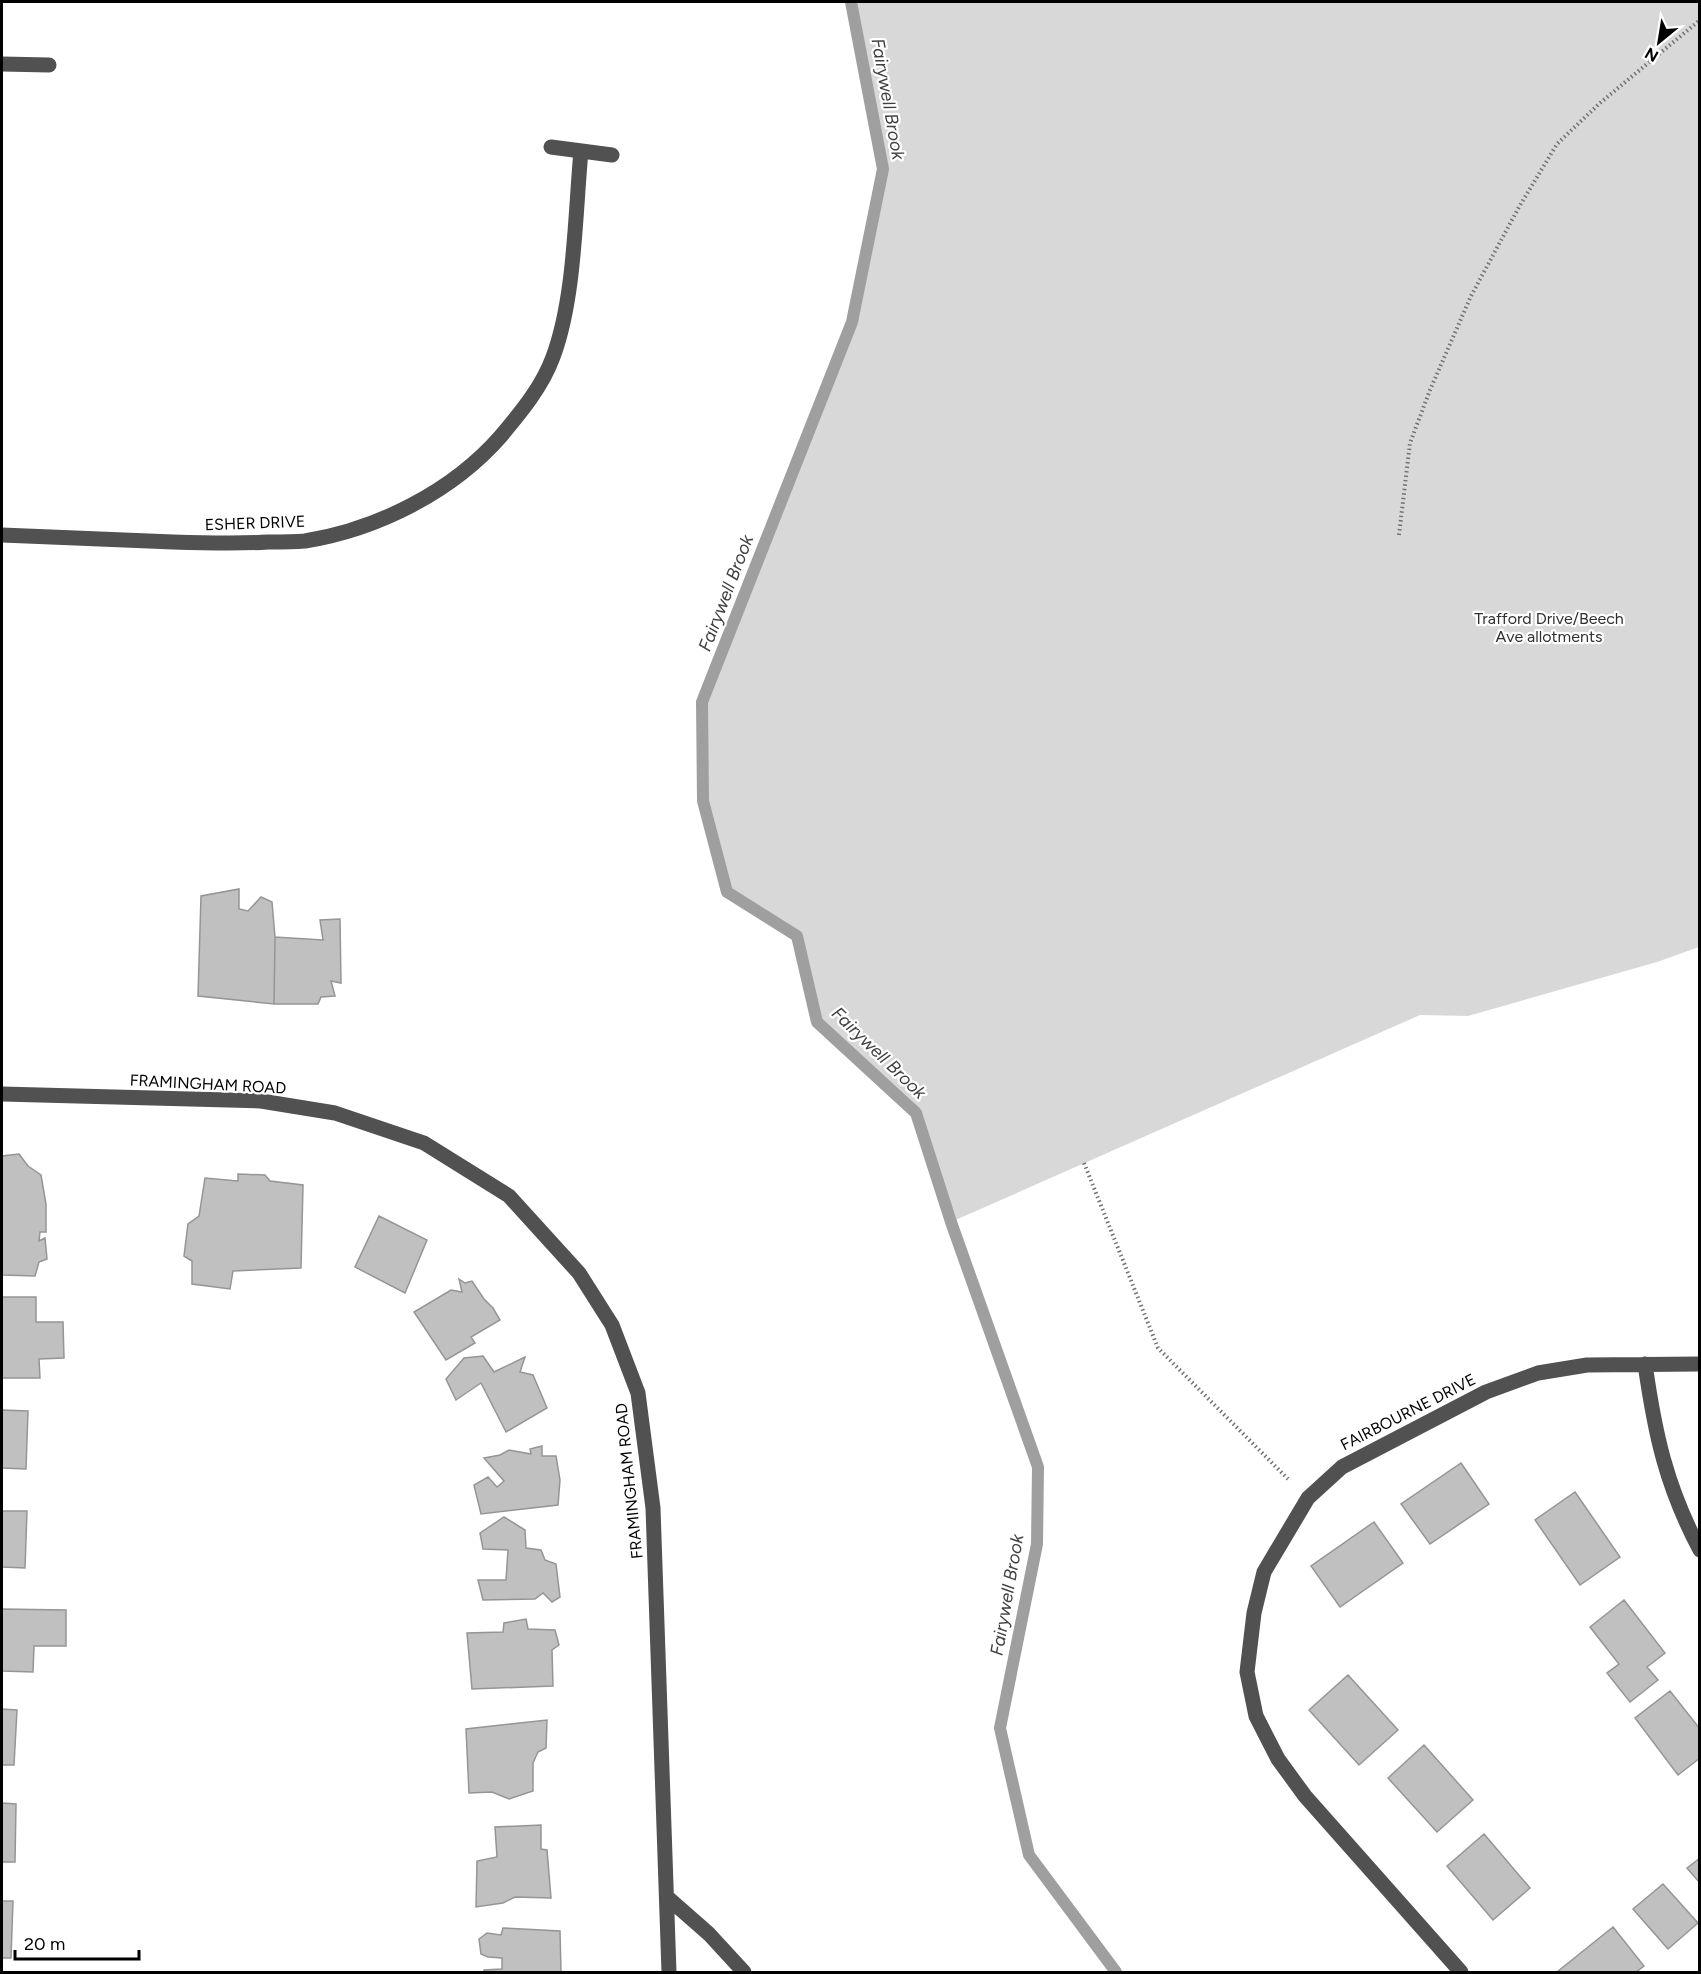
<svg xmlns="http://www.w3.org/2000/svg" width="1701" height="1974" viewBox="0 0 1701 1974" font-family="Figtree,sans-serif">
<style>
.green{fill:#d8d8d8}
.lines{fill:none;stroke-linecap:round;stroke-linejoin:round}
.stream{stroke:#9f9f9f;stroke-width:12}
.building{fill:#c0c0c0;stroke:#959595;stroke-width:1.5}
.path{stroke:#737373;stroke-width:4;stroke-dasharray:1.5 3;stroke-linecap:butt}
.minor{stroke:#515151;stroke-width:15}
.labels{text-anchor:middle;dominant-baseline:central;stroke-width:4.5;stroke-linejoin:round;paint-order:stroke}
.street-label{font-size:16px;fill:#000;stroke:#fff}
.park-label{font-size:16px;fill:#2f2f2f;stroke:#fff}
.water-label{font-size:18px;font-style:italic;fill:#404040;stroke:#fff}
</style>
<rect width="100%" height="100%" fill="#fff"/>
<!-- green -->
<path class="green" d="M851 2H1699V947L1657 962 1468 1016 1420 1015 951 1222 916 1113 817 1022 797 936 727 892 703 801 702 702 852 322 883 169Z"/>
<g class="lines">
<!-- stream -->
<path class="stream" d="M851 2 883 169 852 322 702 702 703 801 727 892 797 936 817 1022 916 1113 951 1222 1038 1467 1037 1544 1000 1728 1029 1855 1116 1972"/>
</g>
<!-- building -->
<path class="building" d="M239 889V909L248 911 261 897 272 902 275 937 274 1004 198 996 201 896Z
M340 919 341 983 331 981 335 996 321 997 318 1004H274L275 937 323 940 320 920Z
M19 1154 28 1166 41 1175 46 1204V1232H40L39 1241 45 1238 47 1259 39 1262 35 1276 2 1275V1156Z
M238 1174 265 1175 270 1181 303 1185 301 1268 233 1271 230 1289 192 1284V1261L184 1256 188 1224 199 1216 205 1178 238 1181Z
M379 1216 427 1240 405 1293 355 1267Z
M459 1279 465 1283 472 1281 484 1299 493 1308 500 1320 471 1337 475 1343 446 1360 414 1312 451 1290 462 1292Z
M2 1297H36V1322H63L64 1358 39 1359 40 1378H2Z
M483 1356 494 1372 525 1357 520 1372 533 1375 547 1408 506 1432 481 1383 456 1400 446 1379 464 1358Z
M2 1410 28 1411 26 1469 2 1468Z
M542 1446V1456H556L560 1480 558 1505 481 1514 474 1485 488 1477 497 1487 504 1481 484 1458 500 1455 509 1450 531 1454 530 1449Z
M1461 1463 1489 1504 1430 1544 1401 1504Z
M1575 1492 1620 1557 1580 1585 1535 1520Z
M2 1511H27L25 1568 2 1567Z
M504 1517 525 1530 526 1548 541 1550 545 1560 556 1564 560 1597 552 1602 543 1593 535 1599 483 1600 478 1580H506L508 1550 483 1549 480 1533Z
M1374 1522 1403 1563 1340 1607 1311 1566Z
M1624 1600 1665 1653 1647 1667 1658 1680 1630 1702 1607 1673 1619 1664 1590 1627Z
M2 1609 66 1610V1646H34L33 1672 2 1671Z
M526 1619 528 1629 555 1630 559 1645 552 1650 553 1686 472 1689 467 1633 503 1632 504 1623Z
M1348 1675 1398 1730 1359 1765 1309 1710Z
M1670 1691 1700 1729V1758L1678 1775 1635 1718Z
M2 1709 17 1710 14 1765H2Z
M547 1720 546 1748 538 1752 533 1763V1791L509 1799 492 1792 469 1793 466 1729Z
M1424 1745 1473 1800 1437 1832 1388 1778Z
M2 1803 16 1804 15 1862H2Z
M541 1825V1849L547 1850 551 1898 515 1897 503 1903 476 1907 477 1861 497 1857 495 1827Z
M1484 1834 1530 1888 1493 1920 1447 1866Z
M1700 1858V1883L1687 1868Z
M1663 1884 1698 1923 1668 1949 1633 1909Z
M2 1901H13L11 1958H2Z
M1613 1927 1644 1966 1636 1972H1557Z
M503 1928 560 1931 561 1972H484V1970L502 1969V1958L488 1957 481 1954 479 1939 487 1933 501 1935Z"/>
<g class="lines">
<!-- path -->
<path class="path" d="M1399 535 1410 443 1430 390 1471 296 1519 207 1557 144 1600 103 1700 20
M1084 1163 1158 1348 1288 1479"/>
<!-- minor -->
<path class="minor" d="M2 64 49 65
M551 147 612 155
M2 535C59 537 116 540 173 542 205 543 237 544 268 542 280 542 293 542 305 541 378 529 452 492 501 436 521 412 542 387 553 357 575 298 575 215 581 151
M2 1094 261 1101 335 1113 424 1143 509 1196 579 1273 612 1325 638 1393 653 1508 669 1972
M1645 1364C1655 1434 1666 1486 1700 1550
M668 1898 709 1934 744 1972
M1461 1972 1305 1796 1278 1759 1256 1716 1247 1672 1254 1613 1264 1572 1308 1498 1342 1467 1486 1392 1538 1373 1587 1365 1700 1364"/>
</g>
<g class="labels">
<!-- street labels -->
<g class="street-label">
<text transform="translate(255 523) rotate(-2)">ESHER DRIVE</text>
<text transform="translate(208 1084) rotate(3)">FRAMINGHAM ROAD</text>
<text transform="translate(1408 1412) rotate(-27)">FAIRBOURNE DRIVE</text>
<text transform="translate(629 1481) rotate(-96)">FRAMINGHAM ROAD</text>
</g>
<!-- park labels -->
<g class="park-label">
<text x="1549" y="618">Trafford Drive/Beech<tspan x="1549" dy="18">Ave allotments</tspan></text>
</g>
<!-- water labels -->
<g class="water-label">
<text transform="translate(888 99) rotate(80)">Fairywell Brook</text>
<text transform="translate(726 593) rotate(-69)">Fairywell Brook</text>
<text transform="translate(879 1053) rotate(44)">Fairywell Brook</text>
<text transform="translate(1007 1595) rotate(-80)">Fairywell Brook</text>
</g>
</g>
<!-- border -->
<rect width="1701" height="1974" fill="none" stroke="#000000" stroke-width="6"/>
<!-- north arrow -->
<g transform="translate(1659 42) rotate(210)" stroke="#ffffff" stroke-width="4.5" paint-order="stroke">
<path d="M0-4.5L10 22L0 15L-10 22Z" fill="#000000"/>
<text y="-9" font-size="16" font-weight="bold" text-anchor="middle" fill="#000000">N</text>
</g>
<!-- scale -->
<path d="M15 1950v9h124v-9" fill="none" stroke="#000000" stroke-width="3"/>
<text x="24" y="1950" font-size="18" fill="#000000" stroke="#ffffff" stroke-width="4.5" paint-order="stroke">20 m</text>
</svg>
